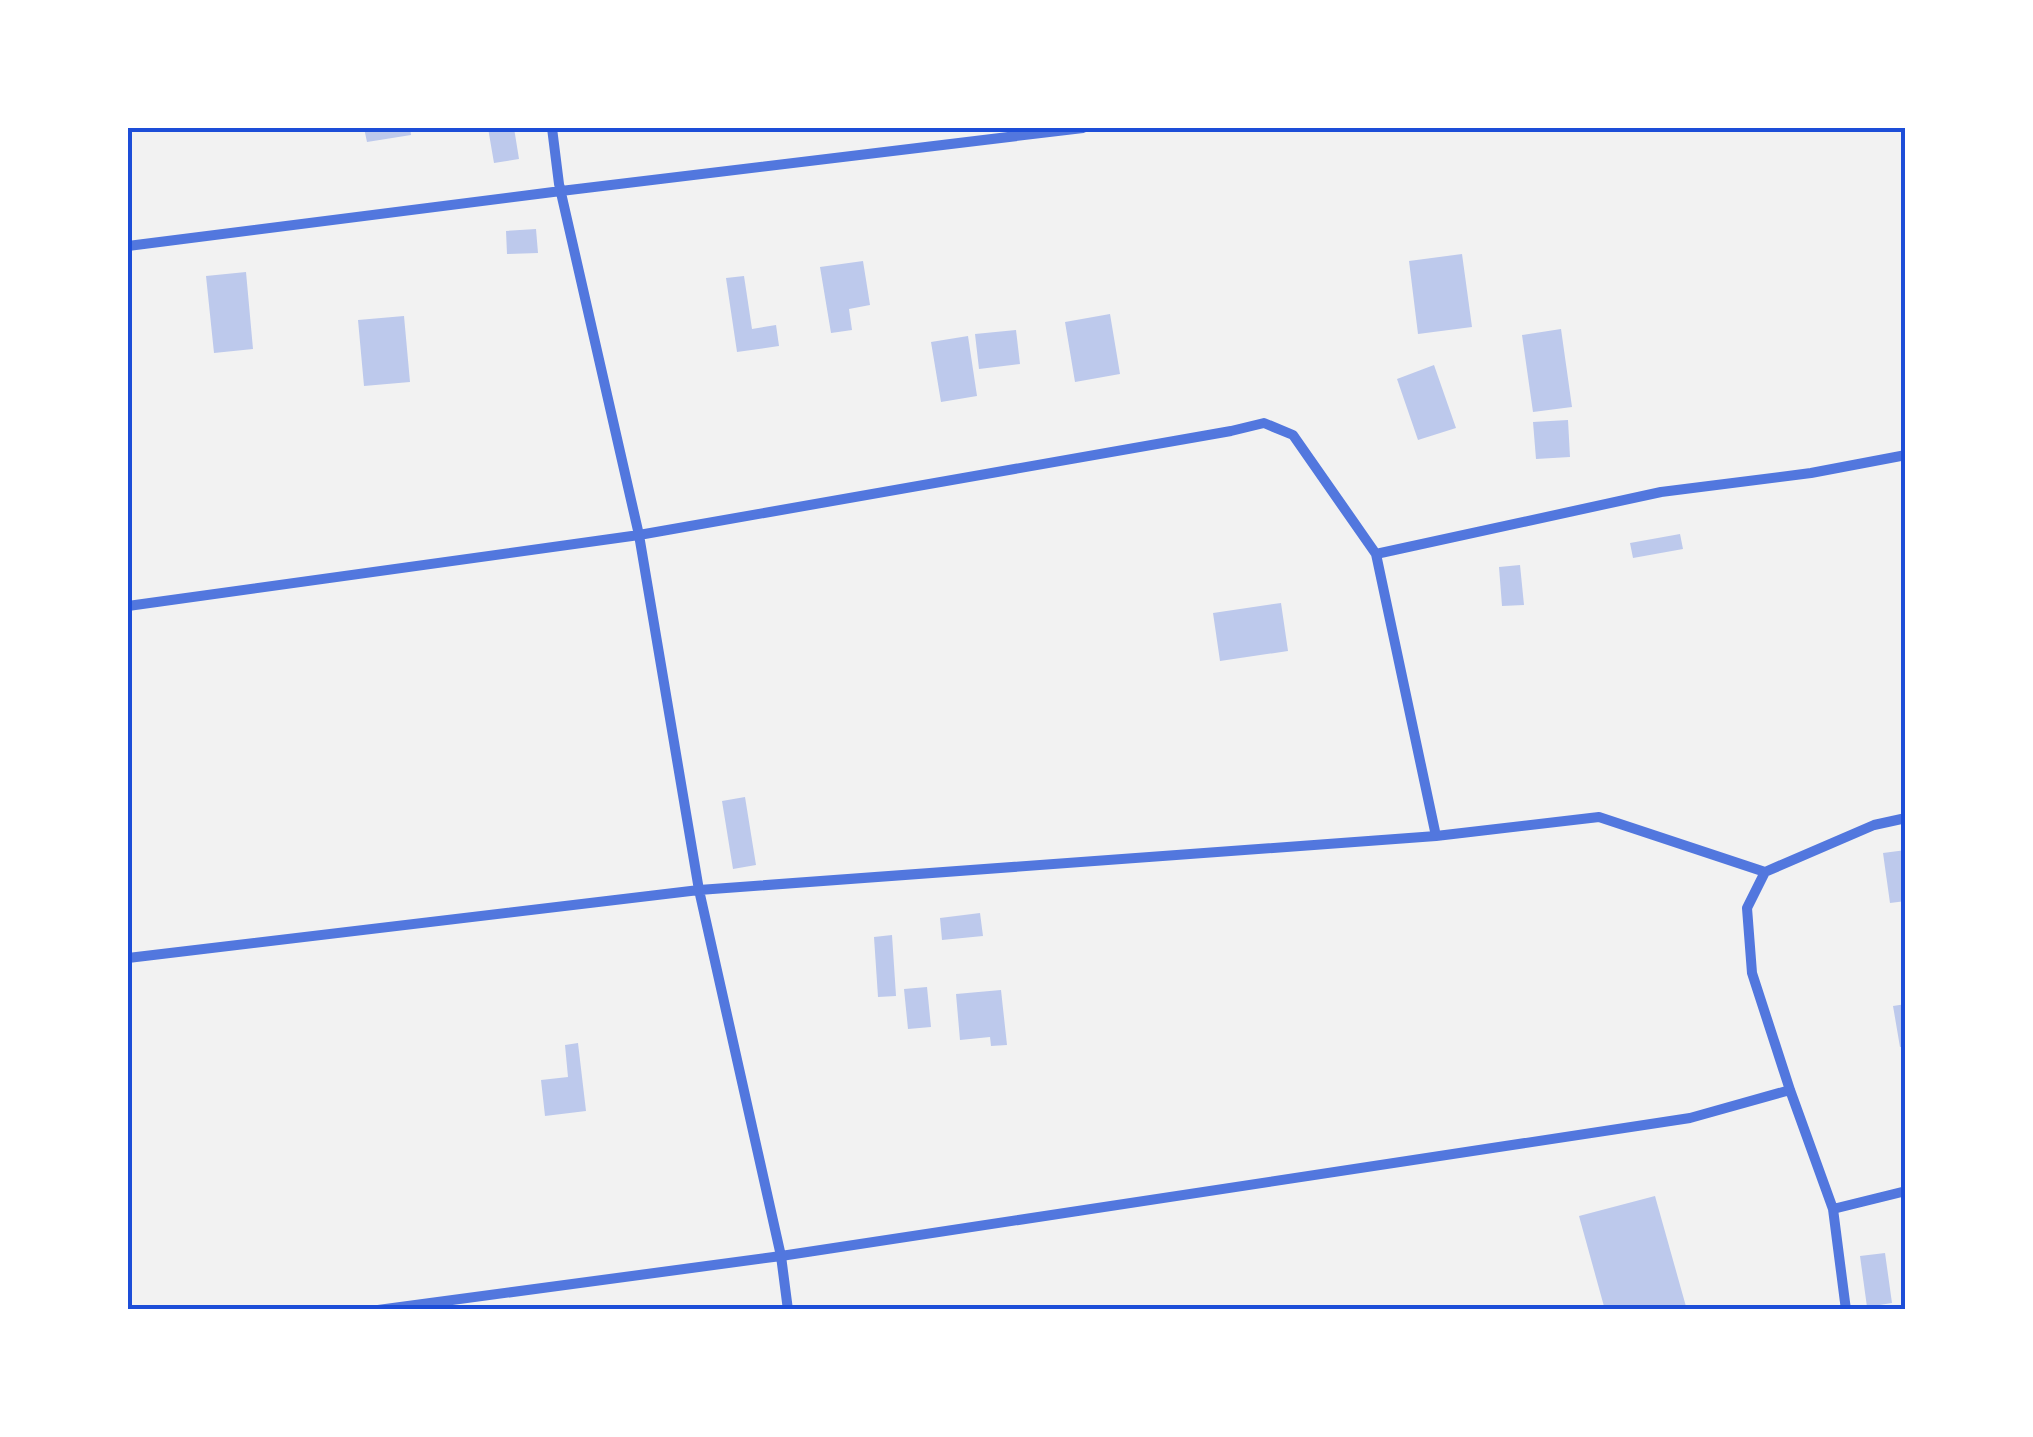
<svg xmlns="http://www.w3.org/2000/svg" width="2033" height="1437" viewBox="0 0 2033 1437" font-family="Merriweather,serif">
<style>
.building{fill:#bdc9ec}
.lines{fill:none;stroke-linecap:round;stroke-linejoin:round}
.minor{stroke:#5277de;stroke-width:10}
.neatline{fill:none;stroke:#1d4ed8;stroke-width:4}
</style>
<rect width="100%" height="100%" fill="#f2f2f2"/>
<!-- building -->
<path class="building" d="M364 128H410L411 135 367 142Z
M488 128H514L519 159 494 163Z
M536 229 538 253 507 254 506 231Z
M1462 254 1472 327 1418 334 1409 261Z
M863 261 870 305 849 309 852 330 831 333 820 267Z
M246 272 253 349 214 353 206 276Z
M744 276 752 329 776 325 779 346 737 352 726 278Z
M1110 314 1120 374 1075 382 1065 322Z
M404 316 410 382 364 386 358 320Z
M1561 329 1572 407 1533 412 1522 335Z
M1016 330 1020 364 979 369 975 334Z
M968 336 977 396 941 402 931 342Z
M1434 365 1456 428 1418 440 1397 379Z
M1568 420 1570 457 1536 459 1533 422Z
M1680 534 1683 549 1633 558 1630 543Z
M1520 565 1524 605 1502 606 1499 567Z
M1281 603 1288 651 1220 661 1213 613Z
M745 797 756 865 733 869 722 801Z
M1906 850V901L1890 903 1883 853Z
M980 913 983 936 942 940 940 918Z
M892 935 896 996 878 997 874 937Z
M927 987 931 1027 908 1029 904 989Z
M1001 990 1007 1045 991 1046 990 1037 960 1040 956 994Z
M1906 1004V1047H1900L1893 1006Z
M578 1043 586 1111 545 1116 541 1080 568 1077 565 1045Z
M1655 1196 1687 1310H1605L1579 1216Z
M1885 1253 1892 1303 1867 1307 1860 1256Z"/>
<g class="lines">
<!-- minor -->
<path class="minor" d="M552 128 559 184 639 535 699 890 781 1256 788 1310
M560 188 561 191 1083 128
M128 246 561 191
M1376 554 1436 836
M128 606 639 535 1231 431 1264 423 1293 435 1376 554 1661 492 1811 473 1906 455
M128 958 699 890 1436 836 1599 817 1765 872
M1833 1209 1906 1191
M378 1310 781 1256 1690 1118 1790 1090
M1846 1310 1833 1209 1790 1090 1752 973 1747 908 1765 872 1874 825 1906 818"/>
</g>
<!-- border -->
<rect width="2033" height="1437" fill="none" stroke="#ffffff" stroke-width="260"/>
<rect x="130" y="130" width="1773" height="1177" class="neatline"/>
</svg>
